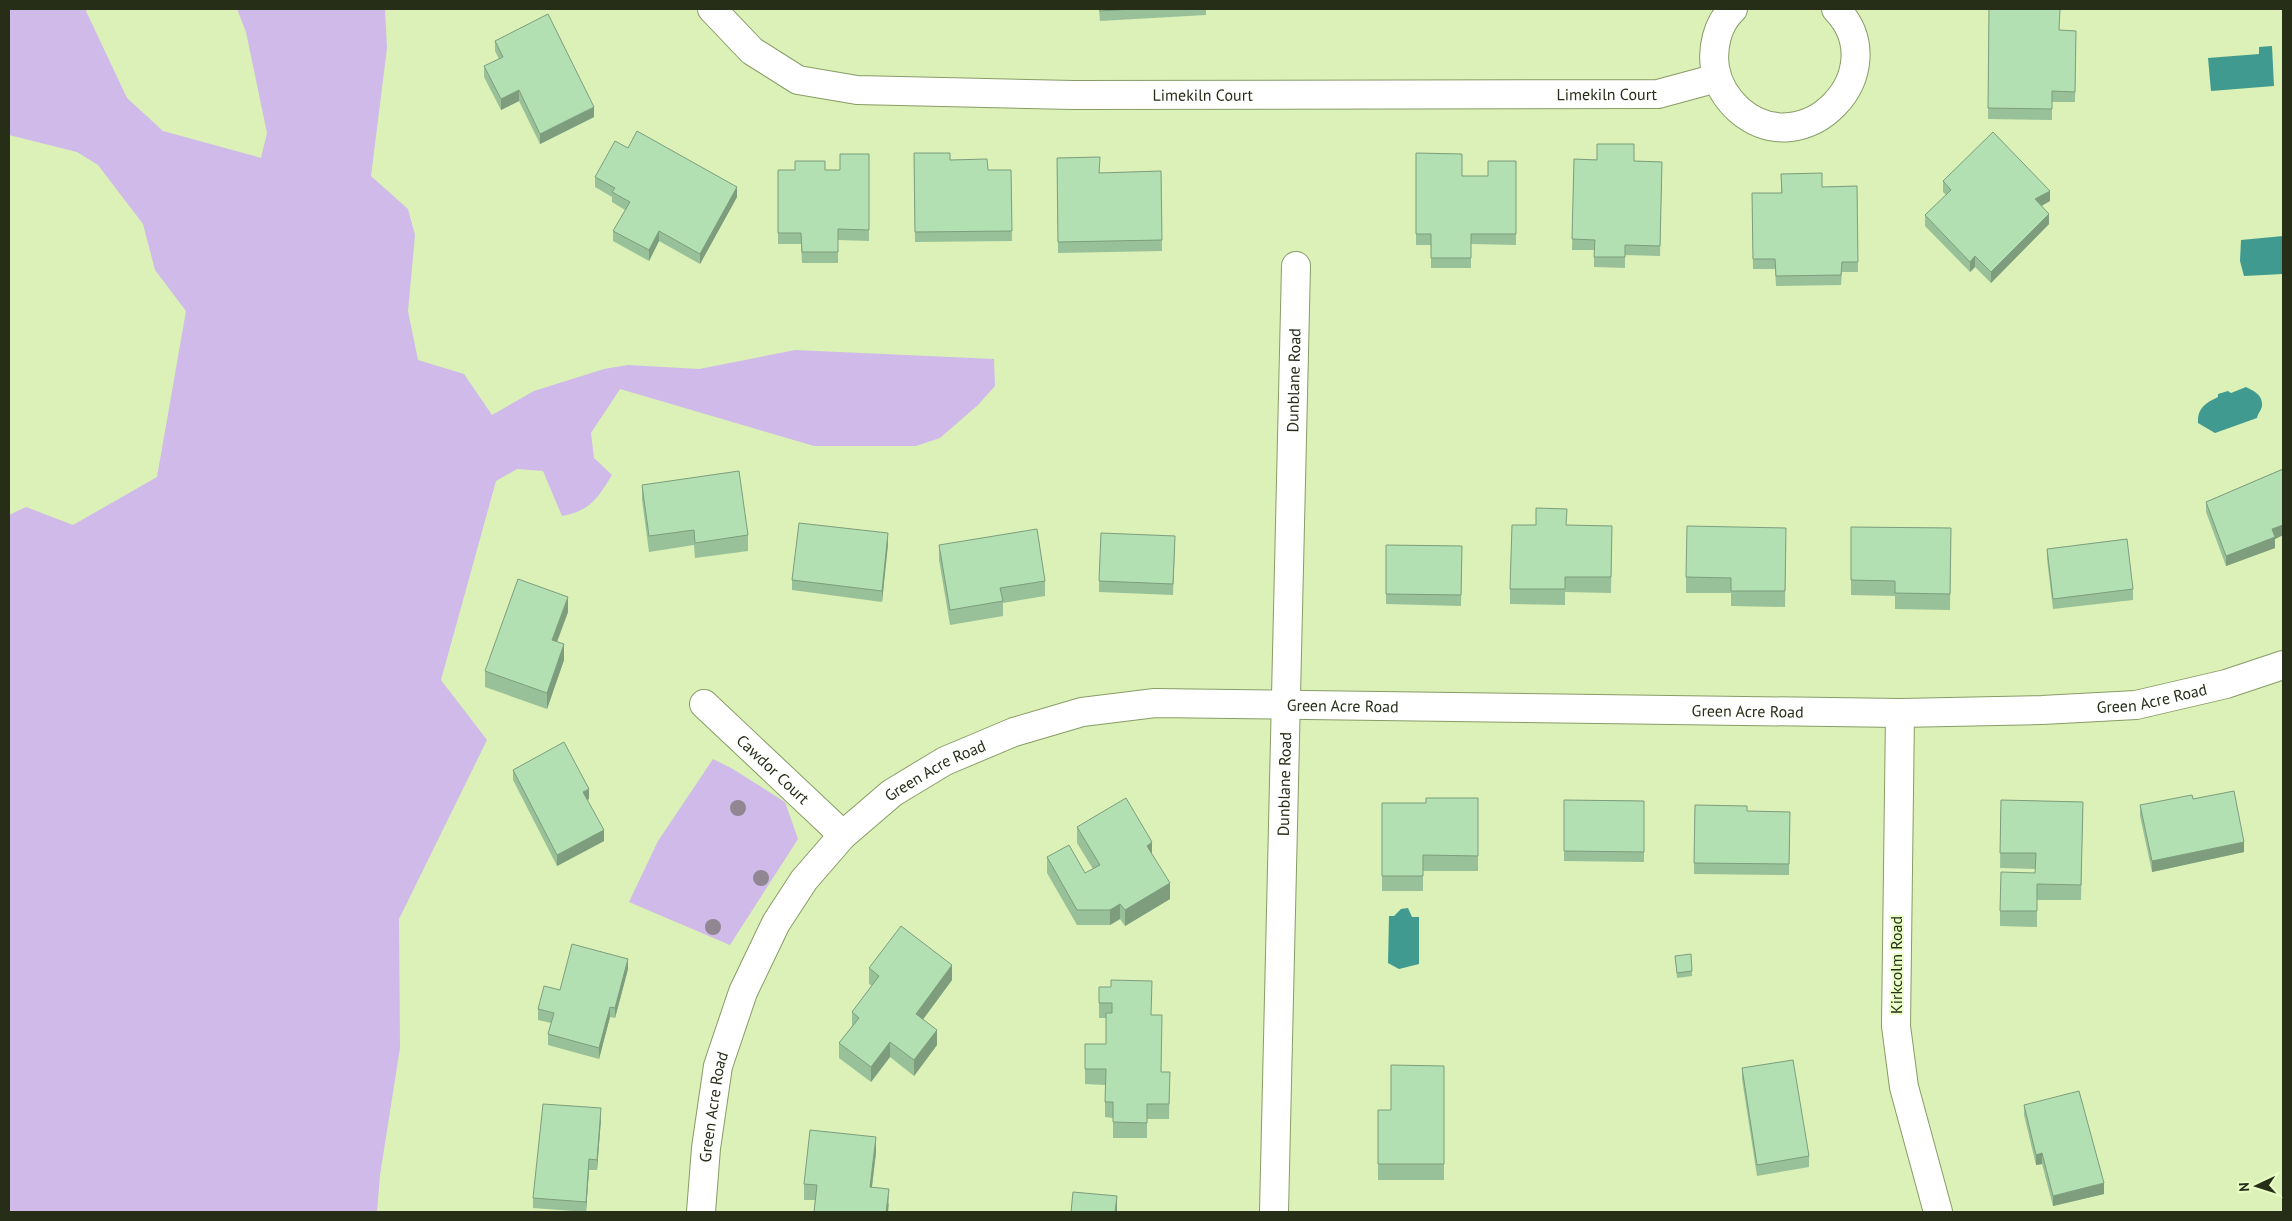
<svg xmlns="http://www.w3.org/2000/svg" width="2292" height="1221" viewBox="0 0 2292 1221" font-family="'PT Sans',sans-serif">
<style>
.green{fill:#cfbae9}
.water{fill:#419a90}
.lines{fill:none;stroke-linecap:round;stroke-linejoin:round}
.minor-casing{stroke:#889c66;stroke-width:30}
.minor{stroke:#fff;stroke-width:28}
.tree{fill:#908793}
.wall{fill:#99c199}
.shaded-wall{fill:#7d9d7d}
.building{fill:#b2e0b2;stroke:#7d9d7d}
.labels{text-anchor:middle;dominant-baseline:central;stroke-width:4;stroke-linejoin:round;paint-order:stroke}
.street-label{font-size:16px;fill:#262e18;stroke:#e8fec4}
</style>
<rect width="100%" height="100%" fill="#dbf1b7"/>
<!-- green -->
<path class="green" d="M9 9H88L86 11 127 98 163 131 261 158 267 133 246 32 237 9H385L387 48 371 176 408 209 415 235 408 311 418 360 464 374 492 415 534 391 604 369 628 365 699 369 795 350 994 359 995 386 978 405 940 438 916 446H814L620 389 591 433 594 458 612 475C598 498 590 511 562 516L543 471 517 469 496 481 441 680 487 740 399 919 400 1048 380 1175 377 1212H9V515L26 507 73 525 157 477 186 311 155 270 143 224 98 165 77 152 9 135Z
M713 759 733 769 785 802 798 839 730 945 629 902 658 841Z"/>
<!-- water -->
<path class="water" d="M2272 46 2274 86 2211 91 2208 58 2259 54V47Z
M2283 236V274L2244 276 2240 261 2241 240Z
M2246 387C2254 391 2263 395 2262 406 2261 411 2258 413 2257 418L2215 433 2198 423C2197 409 2205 403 2218 397V394L2228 391 2231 393Z
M1408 908 1412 917H1419V964L1399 969 1388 963 1389 916H1394L1401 909Z"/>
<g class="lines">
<!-- minor casing -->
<g class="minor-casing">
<g id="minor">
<path id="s1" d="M712 9 752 51 798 80 857 90 1073 95 1658 94 1717 78"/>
<path d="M1733 9C1717 24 1712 48 1715 68 1718 85 1727 99 1739 110 1805 167 1896 71 1836 9"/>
<path id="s2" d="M704 704 843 835"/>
<path d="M1900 713 1896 1026 1904 1087 1938 1212"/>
<path id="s3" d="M701 1212 706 1148 718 1066 743 992 776 923 804 880 843 835 892 793 945 761 1014 732 1082 712 1155 703 1900 713 2042 710 2136 705 2226 684 2283 665"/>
<path id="s4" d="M1274 1212 1296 266"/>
</g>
</g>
<!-- minor -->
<use href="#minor" class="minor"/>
</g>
<!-- trees -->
<g class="tree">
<circle cx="738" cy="808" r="8"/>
<circle cx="761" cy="878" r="8"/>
<circle cx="713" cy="927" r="8"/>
</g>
<!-- wall -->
<path class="wall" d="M1099 9H1206V15L1100 21Z
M1989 9 2059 30 2076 31 2075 102H2052V120L1988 119Z
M495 41 594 117 540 144 519 101 501 110 484 77V66L499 59 495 51Z
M628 148 737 197 700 264 659 241 649 261 613 241V231L625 210 612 202V197L595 187V177Z
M914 153 950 160 988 170H1011L1012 241 915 242Z
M1416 153 1462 176H1488L1516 161V245L1471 244V268H1431V245H1416Z
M869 154V241L838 240V263H802L801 244H778V170H840Z
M1057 158 1100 173 1161 171 1162 251 1058 253Z
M1574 159 1662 162 1660 256 1625 255V268L1594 267V250H1572Z
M1781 174 1822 187 1857 186 1858 272H1842L1841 285 1776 286 1775 269H1753L1752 193H1781Z
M1943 181 2050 201 2042 206 2049 224 1991 283 1975 267 1970 272 1925 226V215L1946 195 1943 192Z
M2283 469V535L2275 539V548L2226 566 2206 512V502Z
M642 485 748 535V551L695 558 694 545 649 552 642 500Z
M1536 525 1612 526 1611 593 1565 592V605L1510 604V589Z
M1851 527 1951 528 1950 610 1895 609V596L1851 595Z
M1786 543 1785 607 1731 606V593H1686V577Z
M888 544 882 602 792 590V580Z
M939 545 1045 581V596L1003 603V616L950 625 939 560Z
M1386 545 1462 546 1461 606 1386 604Z
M1175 546 1173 595 1099 592V581Z
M2047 549 2133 589V600L2053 609 2047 559Z
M568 612 557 642 564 660 547 709 485 687V671Z
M513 770 589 799 587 800 604 841 557 866 513 780Z
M1478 798V871H1423V891H1382V803H1426Z
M2193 799 2244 852 2152 872 2140 816V805Z
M1564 800 1644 801V862L1564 861Z
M2001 800 2083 802 2081 900H2037V927L2000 926V911L2035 873 2036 869 2000 868Z
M1695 805 1747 811 1790 812 1789 875 1694 874Z
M1077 827 1152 855 1170 899 1125 926 1120 919 1110 925H1077L1047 873V857L1085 873 1093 869 1077 843Z
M1675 956 1692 971V976L1677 978Z
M869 968 952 980 923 1019 937 1045 914 1076 890 1057 871 1082 839 1058V1043L852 1026V1012L872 986 869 984Z
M628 969 615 1018 610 1017 599 1059 548 1045V1034L551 1023 538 1020V1009L560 990Z
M1099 987 1151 1015 1161 1072H1170L1169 1119H1147V1138H1113V1118L1105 1117V1085L1085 1084V1044H1106V1018H1099Z
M1444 1066V1180H1378V1110H1391Z
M1742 1068 1809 1156V1167L1757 1176 1742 1079Z
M2024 1105 2104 1194 2053 1206 2042 1164 2036 1165 2024 1115Z
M601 1119 597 1170H589L586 1212 533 1208V1198Z
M876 1152 872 1187 889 1204 888 1212H814L815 1200H804V1184Z"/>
<!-- shaded-wall -->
<path class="shaded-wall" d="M519 90V101L501 110V99Z
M594 107V117L540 144V134Z
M737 187V197L700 264V254Z
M2050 191V201L2035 209V199Z
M2049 214V224L1991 283V272Z
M659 231V241L649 261V250Z
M1975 256V267L1970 272V262Z
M2283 525V535L2275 539V548L2226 566V556L2272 529Z
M888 533V544L882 602V591Z
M568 597V612L552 655V640Z
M564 644V660L547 709V693Z
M589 789V799L583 803V792Z
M604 830V841L557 866V855Z
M1152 842V857L1147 846Z
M2244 842V852L2152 872V861Z
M1170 883V899L1125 926V910Z
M1120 904V919L1110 925V910Z
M628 959V969L615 1018V1008Z
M952 965V980L916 1029V1014Z
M610 1007V1017L599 1059V1048Z
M937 1030V1045L914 1076V1060Z
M890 1042V1057L871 1082V1067Z
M601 1108V1119L597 1170V1160Z
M876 1137V1152L870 1202V1187Z
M2042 1153V1164L2036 1165V1155Z
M589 1159V1170L586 1212V1202Z
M2104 1183V1194L2053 1206V1196Z
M889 1189 888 1212H886Z
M1117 1196V1212H1115Z"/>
<!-- building -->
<path class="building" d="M1100 9H1133L1100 11Z
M1989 9H2060L2059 30 2076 31 2075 92 2052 91V109L1988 108Z
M548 14 594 107 540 134 519 90 501 99 484 66 503 57 495 41Z
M637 131 737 187 700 254 659 231 649 250 613 231 630 202 612 192 615 188 595 177 615 141 628 148Z
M1993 132 2050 191 2035 199 2049 214 1991 272 1975 256 1970 262 1925 215 1951 190 1943 181Z
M1597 144H1634V161L1662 162 1660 246 1625 245V257H1594L1595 240 1572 239 1574 159 1597 160Z
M914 153H950V160L987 159 988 170H1011L1012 231 915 232Z
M1416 153 1462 154V176H1488V161H1516V234H1471V258H1431V234H1416Z
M840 154H869V230L838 229V252H802L801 233H778V170H795V161H825V170H840Z
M1100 157 1099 173 1161 171 1162 240 1058 242 1057 158Z
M1822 173V187L1857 186 1858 262H1842L1841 275 1776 276 1775 259H1753L1752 193H1782L1781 174Z
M2283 469V525L2272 529 2275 537 2226 556 2206 502Z
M739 471 748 535 695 543 694 530 649 536 642 485Z
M1536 508 1567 509 1566 525 1612 526 1611 577H1565V589H1510L1512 525H1536Z
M799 523 888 533 882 591 792 580Z
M1687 526 1786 528 1785 591H1731V578L1686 577Z
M1851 527 1951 528 1950 594 1895 593V581L1851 580Z
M1037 529 1045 581 1000 588 1003 601 950 610 939 545Z
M1101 533 1175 536 1173 584 1099 581Z
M2127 539 2133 589 2053 599 2047 549Z
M1386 545 1462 546 1461 595 1386 594Z
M518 579 568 597 552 640 564 644 547 693 485 671Z
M564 742 589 789 583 792 604 830 557 855 513 770Z
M2234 791 2244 842 2152 861 2140 805 2192 795 2193 799Z
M1126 798 1152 842 1147 846 1170 883 1125 910 1120 904 1110 910H1077L1047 857 1069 845 1085 873 1100 865 1077 827Z
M1426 798H1478V856L1423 855V876H1382V803H1426Z
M1564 800 1644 801V852L1564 851Z
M2001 800 2083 802 2081 885 2037 884V911H2000L2001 872 2035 873 2036 853H2000Z
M1695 805 1747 806V811L1790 812 1789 864 1694 863Z
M901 926 952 965 916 1014 937 1030 914 1060 890 1042 871 1067 839 1043 859 1018 852 1012 879 976 869 968Z
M572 944 628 959 615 1008 610 1007 599 1048 548 1034 554 1013 538 1009 544 986 560 990Z
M1691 954 1692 971 1677 973 1675 956Z
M1111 980 1152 981 1151 1015H1162L1161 1072H1170L1169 1104H1147V1123L1113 1122V1102H1105L1106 1069H1085V1044H1106V1013H1112V1003H1099V987H1111Z
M1793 1060 1809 1156 1757 1165 1742 1068Z
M1391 1065 1444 1066V1164H1378V1110H1391Z
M2079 1091 2104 1183 2053 1196 2042 1153 2036 1155 2024 1105Z
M543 1104 601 1108 597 1160 589 1159 586 1202 533 1198Z
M810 1130 876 1137 870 1187 889 1189 886 1212H814L817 1185 804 1184Z
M1073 1192 1117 1196 1115 1212H1071Z"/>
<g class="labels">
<!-- street labels -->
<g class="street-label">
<text stroke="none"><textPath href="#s1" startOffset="922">Limekiln Court</textPath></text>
<text stroke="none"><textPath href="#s1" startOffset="518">Limekiln Court</textPath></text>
<text stroke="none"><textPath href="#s4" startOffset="832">Dunblane Road</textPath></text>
<text stroke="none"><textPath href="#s3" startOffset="1756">Green Acre Road</textPath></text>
<text stroke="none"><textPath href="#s3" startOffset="946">Green Acre Road</textPath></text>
<text stroke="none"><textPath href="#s3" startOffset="1351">Green Acre Road</textPath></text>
<text stroke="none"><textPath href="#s2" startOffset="95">Cawdor Court</textPath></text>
<text stroke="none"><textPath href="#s3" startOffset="526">Green Acre Road</textPath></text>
<text stroke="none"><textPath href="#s4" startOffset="428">Dunblane Road</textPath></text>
<text transform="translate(1896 965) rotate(-90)">Kirkcolm Road</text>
<text stroke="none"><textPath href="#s3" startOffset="106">Green Acre Road</textPath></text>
</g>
</g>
<!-- border -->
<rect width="2292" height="1221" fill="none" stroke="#262e18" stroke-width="20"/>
<!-- north arrow -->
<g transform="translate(2257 1186) rotate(266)" stroke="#e8fec4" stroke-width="4" paint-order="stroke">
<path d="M0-4L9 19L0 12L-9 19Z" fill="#262e18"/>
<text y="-8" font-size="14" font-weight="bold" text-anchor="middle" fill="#262e18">N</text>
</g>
</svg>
